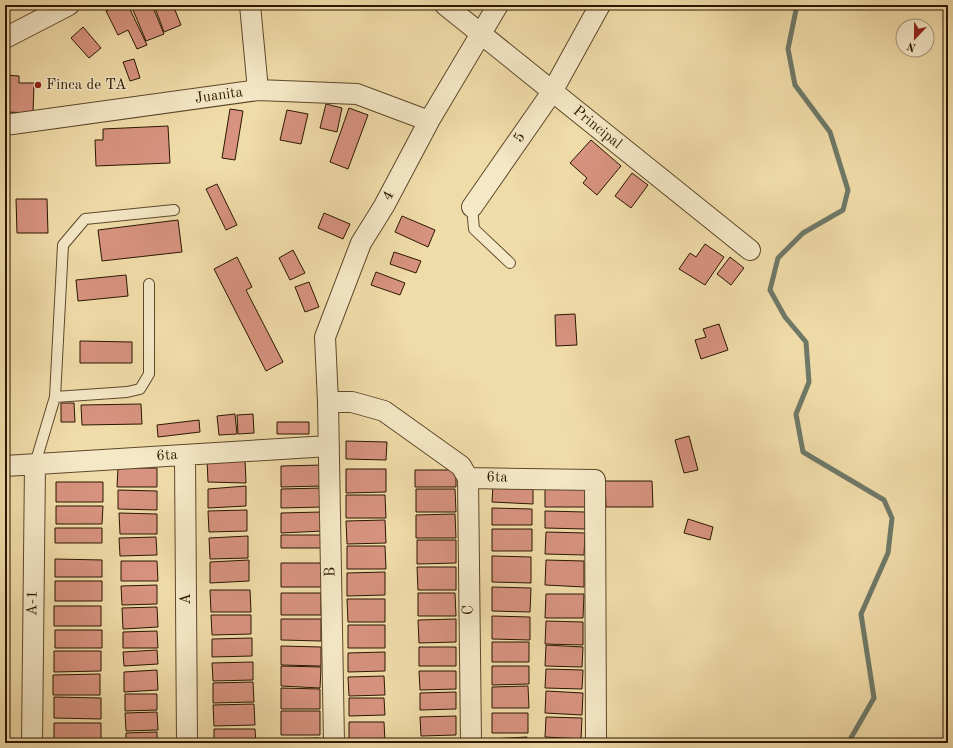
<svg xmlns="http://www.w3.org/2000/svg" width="953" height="748" viewBox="0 0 953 748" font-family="'Old Standard TT',serif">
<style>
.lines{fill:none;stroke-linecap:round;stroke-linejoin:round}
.stream{stroke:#6e7968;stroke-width:5}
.building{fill:#d7937f;stroke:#2a1700}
.service-casing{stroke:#5c482a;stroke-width:12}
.minor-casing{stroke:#5c482a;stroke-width:22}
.service{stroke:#f5e8c7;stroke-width:10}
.minor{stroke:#f5e8c7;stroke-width:20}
.poi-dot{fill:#8f2418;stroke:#f5e8c7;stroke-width:1.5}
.labels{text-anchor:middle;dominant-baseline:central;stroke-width:3;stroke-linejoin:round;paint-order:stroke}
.poi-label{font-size:15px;fill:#2a1700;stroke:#f5e8c7;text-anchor:start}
.street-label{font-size:15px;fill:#2a1700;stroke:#f5e8c7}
</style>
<rect width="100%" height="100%" fill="#f0dca9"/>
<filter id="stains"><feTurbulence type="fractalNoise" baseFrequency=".005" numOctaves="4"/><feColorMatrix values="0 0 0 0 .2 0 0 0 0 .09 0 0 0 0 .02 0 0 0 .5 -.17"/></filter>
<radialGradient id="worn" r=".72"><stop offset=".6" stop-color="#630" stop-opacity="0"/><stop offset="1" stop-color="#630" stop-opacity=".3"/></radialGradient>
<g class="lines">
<!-- stream -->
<path class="stream" d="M797 5 788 49 795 85 830 132 848 190 843 210 803 233 778 258 770 290 785 317 806 342 809 382 796 414 803 452 884 500 892 518 888 553 861 614 874 698 848 743"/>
</g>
<!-- building -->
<path class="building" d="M119 5H128L147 45 137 49 128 30 118 35 106 11Z
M131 5H152L164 34 146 41Z
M154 5H173L181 25 164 32Z
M83 27 101 48 89 58 71 38Z
M134 59 140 78 130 81 123 62Z
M5 75 19 76V83H34L33 113 5 112Z
M326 104 342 108 337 132 320 128Z
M349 108 368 115 348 169 330 162Z
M230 109 243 111 235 160 222 158Z
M287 110 308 114 301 144 280 140Z
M168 126 170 163 96 166 95 140H103V129Z
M591 140 621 166 597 195 583 183 587 178 570 163Z
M632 173 648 185 631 208 615 196Z
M217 184 237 225 226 230 206 189Z
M16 199H47L48 233H17Z
M324 213 350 224 343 239 318 228Z
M402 216 435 230 428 247 395 232Z
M178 220 182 252 102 261 98 230Z
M705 244 724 257 705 285 679 269 690 253 696 257Z
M293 250 305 273 290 280 279 258Z
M394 252 421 261 416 273 390 264Z
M237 257 252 287 246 290 283 362 266 371 214 269Z
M730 257 744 268 731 285 717 274Z
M376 272 405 283 400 295 371 285Z
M126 275 128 296 78 301 76 280Z
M309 282 319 307 305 312 295 287Z
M575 314 577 345 556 346 555 315Z
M719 324 728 350 701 359 695 340 706 337 703 329Z
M80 341 132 342V363H80Z
M61 403H74L75 422H61Z
M141 404 142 424 82 425 81 405Z
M235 414 237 434 219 435 217 416Z
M253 414 254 433 238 434 237 415Z
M199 420 200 432 158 437 157 425Z
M277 422H309V434H277Z
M689 436 698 470 684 473 675 440Z
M346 441 387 442 386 460 346 459Z
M207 459H245L246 483 208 482Z
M323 465V486L281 487V466Z
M118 468H157V487H117Z
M346 469H386V492L346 493Z
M415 470H456V487H415Z
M5 480H7V501H5Z
M605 481H652L653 507H606Z
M56 482H103V502H56Z
M493 484 533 486V504L492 502Z
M246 486V506L208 508V489Z
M322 488 323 507 281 508V489Z
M545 488H585V507H545Z
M416 489H455L456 512H416Z
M118 490 157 491V510L118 509Z
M346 495H385L386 518H346Z
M5 504H7V525H5Z
M56 506H103L102 524H56Z
M492 508 532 509V525H492Z
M247 510V531L209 532 208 511Z
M545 511 585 512V529L545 528Z
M322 512 323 531 281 533V513Z
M119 513 157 514V534H120Z
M455 514 456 538H416V515Z
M688 519 713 527 710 540 684 533Z
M385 520 386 543 347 544 346 521Z
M55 528H102V543H55Z
M5 529H6V547H5Z
M492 529H532V551H492Z
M546 532 585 533 584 555 545 554Z
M281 535H322V548H281Z
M248 536V558L210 559 209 538Z
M156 537 157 555 120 556 119 538Z
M417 540H456V563L417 564Z
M347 546H385L386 569H347Z
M5 551H6V571H5Z
M492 556 531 557V583L492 582Z
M55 559 102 560V577H55Z
M249 560V581L210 583V562Z
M546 560 584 561V587L545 585Z
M121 561H157L158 581H121Z
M281 563H322V587H281Z
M417 567H456V590H418Z
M385 572V595L347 596V573Z
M55 581H102V601H55Z
M157 585V604L122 605 121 586Z
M492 587 531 588 530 612 492 611Z
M210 590H250L251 612H211Z
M281 593H321V615H281Z
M418 593H455L456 616H418Z
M546 594H584L583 618H545Z
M347 599H385V622H348Z
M54 606H101V626H54Z
M157 607 158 627 123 629 122 608Z
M211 615H251V634L212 635Z
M492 616 530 617V640L492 639Z
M281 619H321V641L281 640Z
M456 619V642L419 643 418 620Z
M546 621 583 622V645L545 644Z
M348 625H385V648H348Z
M55 630H102V648H55Z
M157 631 158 648H123V632Z
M252 638V656L212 657V639Z
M492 642H529V662H492Z
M546 645 583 647 582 667 545 666Z
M281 646 321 647V666L281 665Z
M419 647H456V666H419Z
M157 650 158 664 124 666 123 652Z
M54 651H101V671L54 672Z
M385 652V671L348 672V653Z
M253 662V680L213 681 212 663Z
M281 666 321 667 320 688 281 686Z
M492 666H529V684L492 685Z
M546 669 583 670 582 689 545 688Z
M157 670 158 690 124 692V672Z
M419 671H456V689L420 690Z
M100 674V695H53V675Z
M384 676 385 695 349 696 348 677Z
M253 682 254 702 213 703V683Z
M528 686 529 708H492V687Z
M281 688 320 689V709H281Z
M546 691 583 693 582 715 545 713Z
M456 692V709L420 710V693Z
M125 694H157V710L125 711Z
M54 697 101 698V719L54 718Z
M349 698H384L385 715 349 716Z
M254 704 255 725 214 726 213 705Z
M281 711H320V735H281Z
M157 712 158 730 126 731 125 713Z
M492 713H528V733H492Z
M456 716V735L421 736 420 717Z
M546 717 582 718 581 739 545 737Z
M349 722H384L385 741 349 742Z
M54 723H101V741H54Z
M214 729H255L256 743H214Z
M157 732V743H126V733Z
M527 737V743H492L491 739Z
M319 738V743H281V739Z
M546 740 582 742V743H546Z
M456 741V743H421V742Z"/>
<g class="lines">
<!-- service casing -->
<g class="service-casing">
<path id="service" d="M472 207 474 229 510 263
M55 397 127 392 140 389 149 374V284
M35 464 55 397 63 245 85 219 174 210"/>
</g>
<!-- minor casing -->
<g class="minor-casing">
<path id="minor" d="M250 5 258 90
M445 5 750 250
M5 38 69 5
M5 125 258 90 357 94 429 121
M472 207 552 92 600 5
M328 402H352L384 411 461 466 468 478 595 480 596 743
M185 455 187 743
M5 466 329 446
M468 478 471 743
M32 743 35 464
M334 743 328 402 325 337 361 243 384 206 429 121 498 5"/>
</g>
<!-- service -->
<use href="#service" class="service"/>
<!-- minor -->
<use href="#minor" class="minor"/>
</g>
<!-- markers -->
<circle class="poi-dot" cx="38" cy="85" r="4"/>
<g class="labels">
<!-- poi labels -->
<g class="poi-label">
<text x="46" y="85">Finca de TA</text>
</g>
<!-- street labels -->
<g class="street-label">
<text transform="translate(219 96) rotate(-8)">Juanita</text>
<text transform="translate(597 128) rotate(39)">Principal</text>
<text transform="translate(520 138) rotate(-55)">5</text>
<text transform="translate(389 196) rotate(-62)">4</text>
<text transform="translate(167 456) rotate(-4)">6ta</text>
<text transform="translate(497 478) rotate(1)">6ta</text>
<text transform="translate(331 572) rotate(-91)">B</text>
<text transform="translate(186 599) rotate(-90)">A</text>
<text transform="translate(33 603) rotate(-89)">A-1</text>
<text transform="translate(469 610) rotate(-91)">C</text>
</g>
</g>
<!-- margin -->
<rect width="953" height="748" fill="none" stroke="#f0dca9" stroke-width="20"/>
<rect x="6" y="6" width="941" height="736" fill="none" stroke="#2a1700" stroke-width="2"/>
<rect x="10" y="10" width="933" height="728" fill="none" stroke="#2a1700"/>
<!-- north arrow -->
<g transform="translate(915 38) rotate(202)"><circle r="19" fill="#f5e8c7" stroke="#a49477"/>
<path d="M0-3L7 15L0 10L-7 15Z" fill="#8f2418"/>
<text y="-6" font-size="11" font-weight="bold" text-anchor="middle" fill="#2a1700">N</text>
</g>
<rect width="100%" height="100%" filter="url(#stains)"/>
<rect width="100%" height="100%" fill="url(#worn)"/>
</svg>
